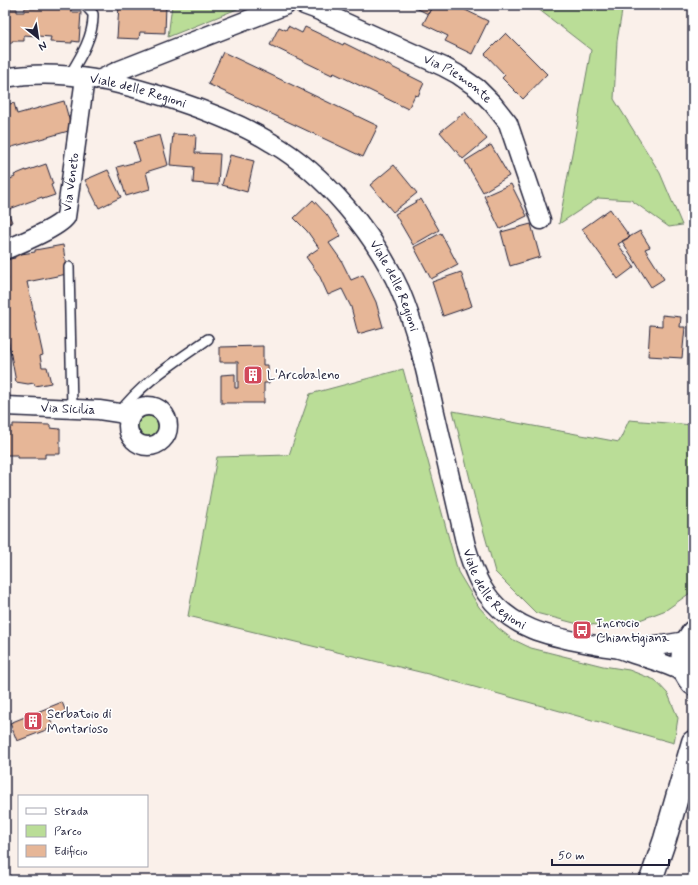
<svg xmlns="http://www.w3.org/2000/svg" width="698" height="885" viewBox="0 0 698 885" font-family="Mynerve,sans-serif">
<style>
.green{fill:#badd97;stroke:#6e8069}
.building{fill:#e6b697;stroke:#22223b}
.lines{fill:none;stroke-linecap:round;stroke-linejoin:round}
.lane-casing{stroke:#22223b;stroke-width:12}
.street-casing{stroke:#22223b;stroke-width:21}
.primary-casing{stroke:#22223b;stroke-width:25}
.lane{stroke:#fff;stroke-width:9}
.street{stroke:#fff;stroke-width:18}
.primary{stroke:#fff;stroke-width:22}
.labels{text-anchor:middle;dominant-baseline:central;stroke-width:3.5;stroke-linejoin:round;paint-order:stroke}
.street-label{font-size:13px;fill:#22223b;stroke:#fff}
.poi-label{font-size:13px;fill:#22223b;stroke:#fff;text-anchor:start}
</style>
<rect width="100%" height="100%" fill="#faf0ea"/>
<filter id="ink" filterUnits="userSpaceOnUse"><feTurbulence type="fractalNoise" baseFrequency=".025" numOctaves="2"/><feDisplacementMap in="SourceGraphic" scale="8" xChannelSelector="R" yChannelSelector="G"/><feConvolveMatrix kernelMatrix="1 2 1 2 8 2 1 2 1" color-interpolation-filters="sRGB"/></filter>
<g filter="url(#ink)">
<!-- green -->
<path class="green" d="M172 5H247L168 37Z
M533 5H623L617 41 614 99 660 173 682 225 669 227 631 200 598 198 559 224 591 50Z
M403 369 458 572 479 607 498 628 512 639 531 648 603 666 629 670 655 680 668 694 678 718 674 743 428 674 188 616 217 457 289 455 310 394Z
M453 411 619 442 629 420 693 425V589L690 593 666 610 624 626 578 624 536 613 495 572 478 511Z
M138 426a10 10 0 1 1 20 0a10 10 0 1 1-20 0Z"/>
<!-- building -->
<path class="building" d="M36 5 71 9V12H81L79 42 72 41V43L50 42 51 37 24 35V41H12V43H5V9H17V12H24L25 8H36Z
M119 5H166L165 33 140 32 139 39 117 38Z
M410 5H433L428 14Z
M433 5H455L488 21 472 54 445 41 448 36 423 24Z
M288 26 302 33 305 27 343 45 344 43 424 83 418 96 415 95 408 109 334 73 332 75 270 45 279 27 286 30Z
M506 33 547 74 523 99 502 78 505 75 485 54Z
M223 52 378 126 363 157 208 84Z
M64 101 72 130 5 149V105L14 103 17 114Z
M465 112 487 139 463 159 440 132Z
M173 134 196 135 195 153 220 154 218 185 193 183 194 167 170 165Z
M160 135 168 165 146 172 150 189 126 196 117 167 140 161 134 142Z
M491 145 509 176 483 192 465 161Z
M230 155 254 161 247 192 222 185Z
M46 164 53 184 51 185 55 195 43 199 42 197 7 210 12 222 5 225V181L15 177 14 175 26 170V171Z
M394 165 417 193 393 212 370 185Z
M108 170 121 197 99 208 85 180Z
M511 184 527 216 500 229 484 196Z
M421 199 439 230 413 245 395 214Z
M313 200 327 215 341 236 329 243 341 260 351 280 363 275 376 302 383 327 358 334 351 307 342 289 328 295 319 275 306 257 319 248 307 231 294 218Z
M610 209 630 237 618 244 634 267 618 279 582 229Z
M531 224 540 257 510 266 501 232Z
M640 231 650 247 645 249 664 279 651 287 622 241Z
M441 233 458 265 431 279 414 247Z
M63 245 67 274 27 282 43 355 40 356 42 367H47L51 383 35 386 34 383 28 384 16 382 5 323V280H8L5 260 15 258 14 255 35 252V250Z
M461 272 472 306 443 316 432 282Z
M662 315 681 317 680 327H685L682 358 648 356 650 325 662 326Z
M263 346V365H268L269 383H264V403H221V375L235 374V388H238V362H220V347Z
M13 424 50 425V428L60 429V454H45V458H17V455H5V425H9V427H13Z
M62 702 66 712 50 719 54 727 17 741 10 723Z"/>
<g class="lines">
<!-- lane casing -->
<g class="lane-casing">
<path id="lane" d="M69 76C80 58 94 36 93 14L85 5
M69 267 72 408
M119 413C142 382 177 361 208 339"/>
</g>
<!-- street casing -->
<g class="street-casing">
<g id="street">
<path id="s1" d="M304 5 315 9 444 67 457 74 477 88 493 104 508 123 541 220"/>
<path id="s2" d="M5 78C62 67 123 83 177 101 210 112 243 125 272 143 325 174 375 234 400 290 416 328 425 368 434 408 445 454 455 500 466 546 471 562 476 579 486 593 512 631 554 637 595 645 603 647 612 647 619 649 626 651 633 654 640 656 656 661 670 665 685 673"/>
<path d="M99 80 120 70 286 5"/>
<path id="s3" d="M5 250C19 244 58 228 66 217L85 78"/>
<path id="s4" d="M5 406 99 410 119 413 130 417"/>
<circle cx="148" cy="426" r="20"/>
<path d="M630 648 656 646 686 641"/>
</g>
</g>
<!-- primary casing -->
<g class="primary-casing">
<path id="primary" d="M693 632C691 635 689 638 687 641 679 654 682 673 693 684
M651 880 665 839 693 742"/>
</g>
<!-- lane -->
<use href="#lane" class="lane"/>
<!-- street -->
<use href="#street" class="street"/>
<!-- primary -->
<use href="#primary" class="primary"/>
</g>
</g>
<!-- icons -->
<defs>
<g id="building-square" transform="scale(1)"><rect x="-9" y="-9" width="18" height="18" rx="4" fill="#d1495b" stroke="#fff"/><path d="M-4-6H4V6H1V3H-1V6H-4ZM-2.5-4.3h1.7v1.8h-1.7ZM.8-4.3h1.7v1.8H.8ZM-2.5-1h1.7V.8h-1.7ZM.8-1h1.7V.8H.8Z" fill="#fff"/></g>
<g id="bus-square" transform="scale(1)"><rect x="-9" y="-9" width="18" height="18" rx="4" fill="#d1495b" stroke="#fff"/><path d="M-5-6H5V4H4V6H2V4H-2V6H-4V4H-5ZM-3.5-4V0h7V-4ZM-3.5 1.2v1.5H-2V1.2ZM2 1.2v1.5H3.5V1.2Z" fill="#fff"/></g>
</defs>
<g fill-rule="evenodd">
<use href="#building-square" x="253" y="375"/>
<use href="#bus-square" x="582" y="630"/>
<use href="#building-square" x="33" y="721"/>
</g>
<g class="labels">
<!-- street labels -->
<g class="street-label">
<text stroke="none"><textPath href="#s1" startOffset="171">Via Piemonte</textPath></text>
<text stroke="none"><textPath href="#s2" startOffset="135">Viale delle Regioni</textPath></text>
<text stroke="none"><textPath href="#s3" startOffset="105">Via Veneto</textPath></text>
<text stroke="none"><textPath href="#s2" startOffset="471">Viale delle Regioni</textPath></text>
<text stroke="none"><textPath href="#s4" startOffset="63">Via Sicilia</textPath></text>
<text stroke="none"><textPath href="#s2" startOffset="795">Viale delle Regioni</textPath></text>
</g>
<!-- poi labels -->
<g class="poi-label">
<text x="267" y="375">L'Arcobaleno</text>
<text x="596" y="623">Incrocio<tspan x="596" dy="15">Chiantigiana</tspan></text>
<text x="47" y="714">Serbatoio di<tspan x="47" dy="15">Montarioso</tspan></text>
</g>
</g>
<!-- margin -->
<rect width="698" height="885" fill="none" stroke="#fff" stroke-width="20"/>
<rect x="10" y="10" width="678" height="865" fill="none" stroke="#22223b" stroke-width="1.5" filter="url(#ink)"/>
<!-- legend -->
<rect x="18" y="795" width="130" height="72" fill="#ffffff" stroke="#a7a7b1"/>
<rect x="26" y="808" width="20" height="6" fill="#ffffff" stroke="#a7a7b1"/>
<text x="54" y="815" font-size="12" fill="#22223b">Strada</text>
<rect x="26" y="825" width="20" height="12" fill="#badd97" stroke="#a7a7b1"/>
<text x="54" y="835" font-size="12" fill="#22223b">Parco</text>
<rect x="26" y="845" width="20" height="12" fill="#e6b697" stroke="#a7a7b1"/>
<text x="54" y="855" font-size="12" fill="#22223b">Edificio</text>
<!-- north arrow -->
<g transform="translate(38 38) rotate(150)" stroke="#ffffff" stroke-width="3" paint-order="stroke">
<path d="M0-3L7 15L0 10L-7 15Z" fill="#22223b"/>
<text y="-6" font-size="11" font-weight="bold" text-anchor="middle" fill="#22223b">N</text>
</g>
<!-- scale -->
<path d="M552 859v6h117v-6" fill="none" stroke="#22223b" stroke-width="2"/>
<text x="558" y="859" font-size="12" fill="#22223b" stroke="#ffffff" stroke-width="3" paint-order="stroke">50 m</text>
</svg>
